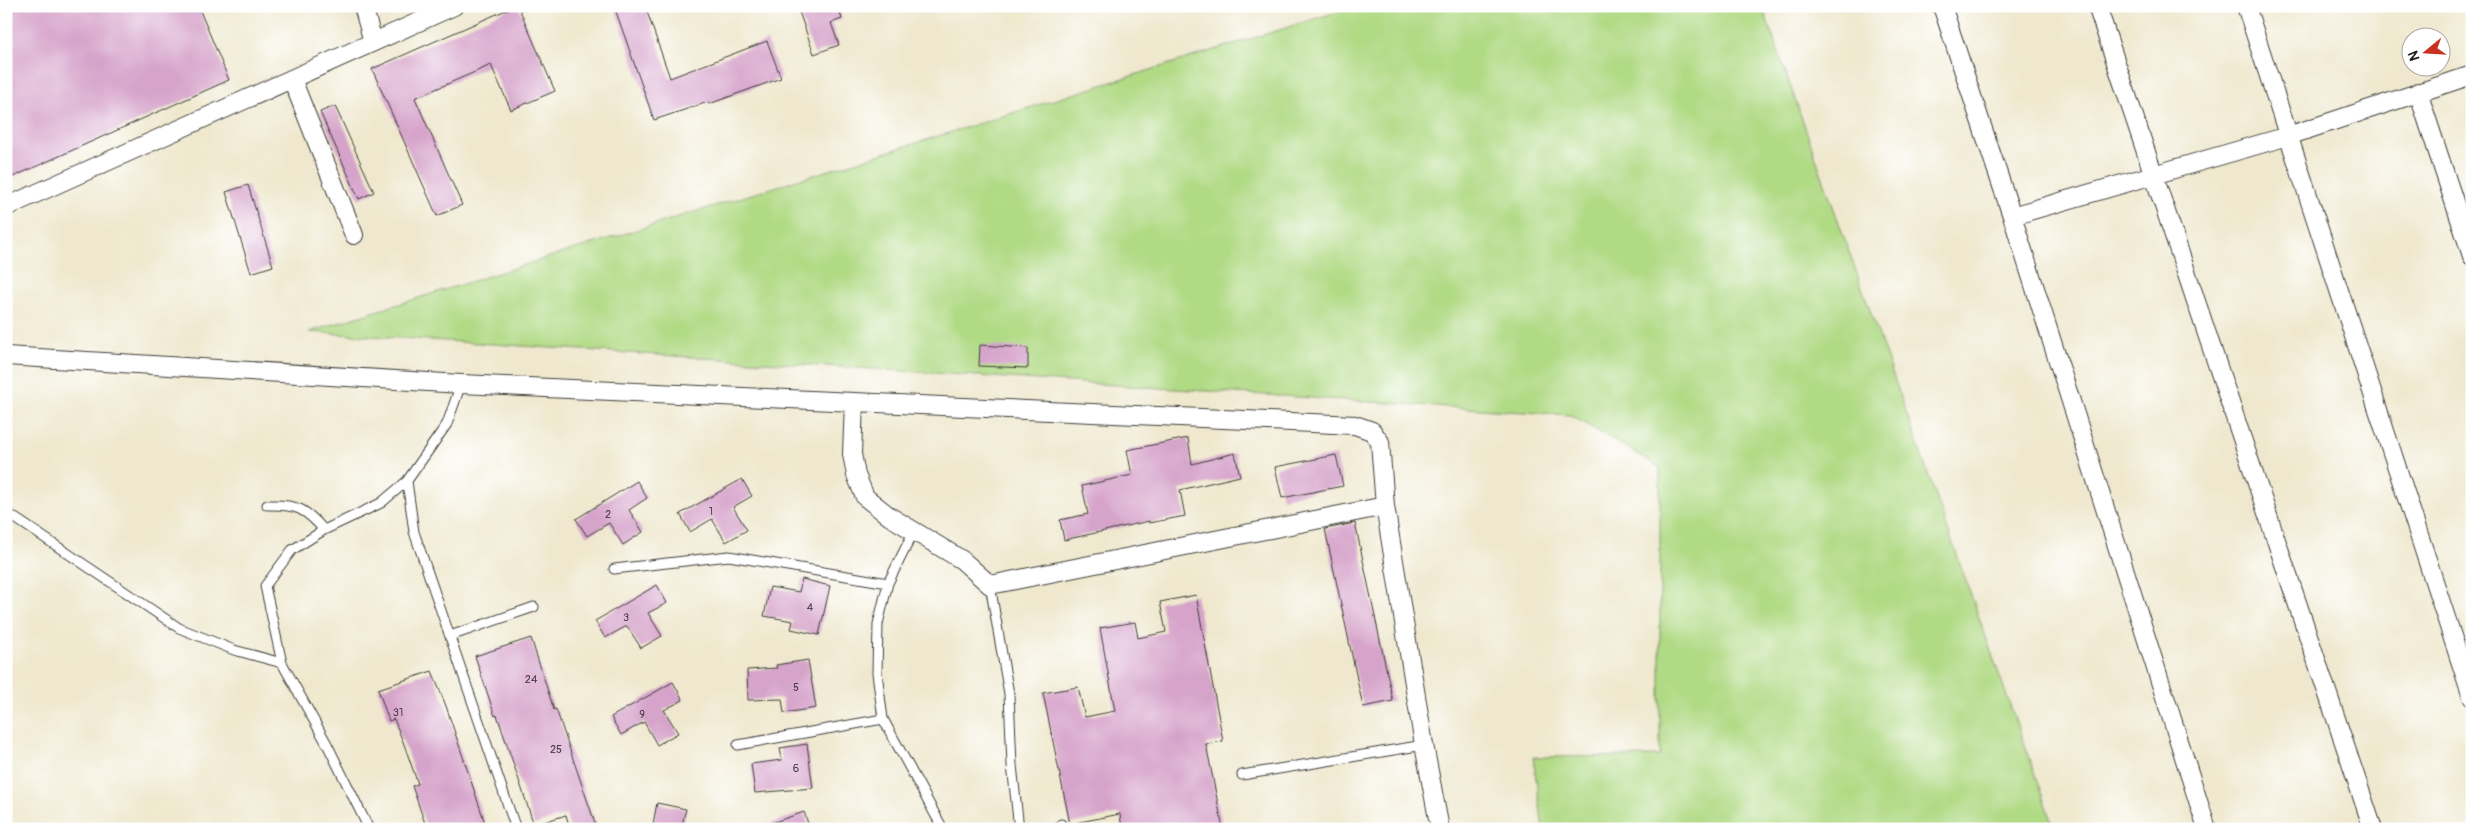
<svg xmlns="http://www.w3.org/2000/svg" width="2478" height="835" viewBox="0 0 2478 835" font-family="Pangolin,sans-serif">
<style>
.green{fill:#b1da85;stroke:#667b50}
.building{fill:#d6a3ca}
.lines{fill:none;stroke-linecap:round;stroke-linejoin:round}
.lane-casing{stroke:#3c3b37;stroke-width:11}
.street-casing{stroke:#3c3b37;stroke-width:20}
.lane{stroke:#fff;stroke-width:9}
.street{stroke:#fff;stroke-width:18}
.labels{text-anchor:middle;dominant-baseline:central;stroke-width:4;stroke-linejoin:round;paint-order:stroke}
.number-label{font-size:11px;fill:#4a3e48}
</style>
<rect width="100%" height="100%" fill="#fff"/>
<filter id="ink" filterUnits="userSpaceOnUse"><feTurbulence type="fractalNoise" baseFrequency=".02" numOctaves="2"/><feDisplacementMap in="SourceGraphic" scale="10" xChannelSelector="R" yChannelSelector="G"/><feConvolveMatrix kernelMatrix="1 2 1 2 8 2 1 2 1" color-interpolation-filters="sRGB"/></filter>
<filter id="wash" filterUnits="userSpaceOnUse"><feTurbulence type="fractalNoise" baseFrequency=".0096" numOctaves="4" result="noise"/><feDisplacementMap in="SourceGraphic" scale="20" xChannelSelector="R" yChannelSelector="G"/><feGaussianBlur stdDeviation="1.12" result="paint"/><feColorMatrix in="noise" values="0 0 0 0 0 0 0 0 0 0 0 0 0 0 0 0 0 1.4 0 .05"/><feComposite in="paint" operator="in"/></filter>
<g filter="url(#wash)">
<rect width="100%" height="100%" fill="#efe8ce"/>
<!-- green -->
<path class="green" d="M1356 6H1762L2054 829H1543L1533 757 1660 756V467L1570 415 309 332Z"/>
<g id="blocks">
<!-- building -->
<path class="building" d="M6 6H198L229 80 6 180Z
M515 6H518L555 91 511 110 491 65 415 98 462 205 437 216 372 69Z
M614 6H645L670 78 767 41 781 78 709 104 708 102 654 120Z
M797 6H838L842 19 831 23 839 45 814 54Z
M335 106 374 192 359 199 320 112Z
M248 185 273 266 251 273 226 192Z
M980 345 1028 348V368L979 366Z
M1188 438 1192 464 1235 453 1240 476 1180 490 1185 516 1149 523V521L1064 540 1060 520 1088 514 1082 486 1132 475 1127 450Z
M1336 455 1343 486 1282 498 1275 467Z
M742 479 752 496 733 507 747 530 726 542 712 519 690 532 680 514Z
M637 481 647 498 629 510 643 532 623 545 609 523 587 536 576 519Z
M1355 523 1393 701 1363 707 1325 529Z
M802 579 830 586 819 635 791 629 793 621 764 616 770 587 799 592Z
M657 585 667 603 648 613 662 636 641 648 627 626 605 638 595 621Z
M1196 595 1223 741 1206 744 1223 829H1122L1120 814 1070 824 1043 693 1078 687 1085 717 1115 711 1100 628 1135 622 1138 638 1166 632 1160 602Z
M531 638 554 710 556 709 597 829H570L566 815 534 825 497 715 495 716 475 656Z
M808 660 816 708 784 713 782 699 748 700 747 670 777 668 776 665Z
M432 671 446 706 487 829H427L412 786 418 784 405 747 394 719 389 721 378 689Z
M673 682 683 700 664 710 678 733 657 745 644 722 621 735 611 717Z
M807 744 813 788 755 793 751 764 782 760 780 748Z
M657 803 686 809 681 829H652Z
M804 812 810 829H763V826Z"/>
</g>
</g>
<g filter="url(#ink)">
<use href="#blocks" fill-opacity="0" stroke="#3c3b37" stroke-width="1"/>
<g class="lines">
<!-- lane casing -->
<g class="lane-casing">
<path id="lane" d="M407 481 414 532 516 829
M267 505C296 504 305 508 324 530
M6 512 179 628 234 650 282 663
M614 569 729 556 888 583 878 624 877 673 883 719 943 829
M888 583 914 531
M990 585 1009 694 1012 765 1019 829
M450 636 534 607
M738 745 883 719
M1242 775 1424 745
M369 829 327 744 282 663 265 586 292 550 324 530 381 503 407 481 447 424 461 384
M1058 829 1061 824"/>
</g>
<!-- street casing -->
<g class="street-casing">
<path id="street" d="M363 6 373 42
M1942 6 2012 216 2207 829
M2097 6 2373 829
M2246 6 2472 697
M292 79 354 235
M2418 92 2472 256
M6 207 454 6
M2012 216 2288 136 2472 75
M6 356 461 384 1355 425 1372 431 1380 442 1385 506 1424 745 1440 829
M854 403 852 454 856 475 865 497 889 516 962 560 990 585 1385 506"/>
</g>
<!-- lane -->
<use href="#lane" class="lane"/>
<!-- street -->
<use href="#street" class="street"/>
</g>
</g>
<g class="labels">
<!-- number labels -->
<g class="number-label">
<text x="711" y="511">1</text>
<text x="608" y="514">2</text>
<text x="810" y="607">4</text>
<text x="626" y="617">3</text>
<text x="531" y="679">24</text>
<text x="796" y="687">5</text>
<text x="398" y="712">31</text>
<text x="642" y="714">9</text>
<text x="556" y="749">25</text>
<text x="796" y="768">6</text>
</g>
</g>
<!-- margin -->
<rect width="2478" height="835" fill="none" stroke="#fff" stroke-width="25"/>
<!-- north arrow -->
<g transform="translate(2426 52) rotate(252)"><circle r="24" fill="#ffffff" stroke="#a4a4a4"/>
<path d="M0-4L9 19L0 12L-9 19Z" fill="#c8321e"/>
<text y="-8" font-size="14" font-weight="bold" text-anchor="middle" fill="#1c1c1c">N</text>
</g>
</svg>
